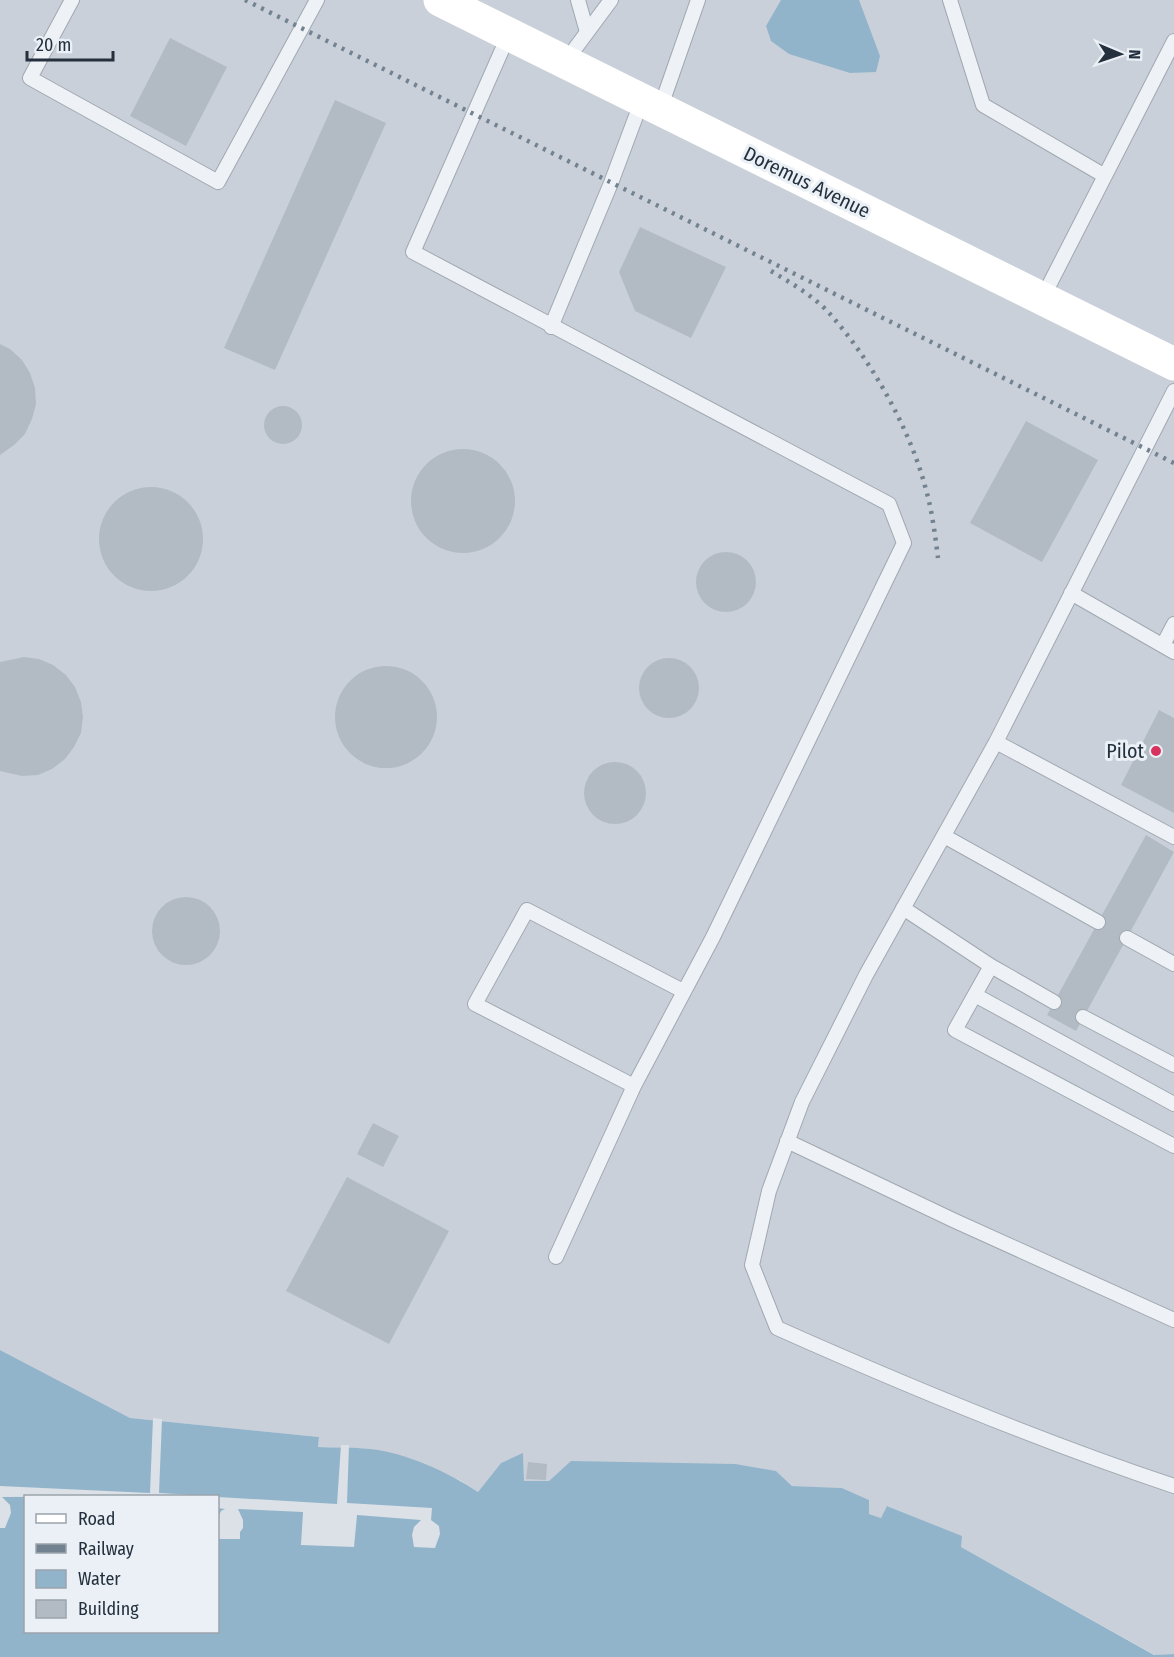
<svg xmlns="http://www.w3.org/2000/svg" width="1174" height="1657" viewBox="0 0 1174 1657" font-family="'Fira Sans Condensed',sans-serif">
<style>
.built{fill:#c9d0d9}
.water{fill:#92b4cb;fill-rule:evenodd}
.pier{fill:#dbe1e7}
.building{fill:#b2bbc4}
.lines{fill:none;stroke-linecap:round;stroke-linejoin:round}
.lane-casing{stroke:#a0a8b1;stroke-width:16}
.lane{stroke:#eef1f5;stroke-width:14}
.secondary{stroke:#fff;stroke-width:33}
.rail{stroke:#738291;stroke-width:4.5;stroke-dasharray:3 6;stroke-linecap:butt}
.poi-dot{fill:#d8335f;stroke:#eaf0f5;stroke-width:2}
.labels{text-anchor:middle;dominant-baseline:central;stroke-width:6;stroke-linejoin:round;paint-order:stroke}
.street-label{font-size:20px;fill:#24303e;stroke:#eaf0f5}
.poi-label{font-size:20px;fill:#24303e;stroke:#eaf0f5;text-anchor:end}
</style>
<rect width="100%" height="100%" fill="#dbe1e7"/>
<!-- built -->
<path class="built" d="M0 0H1174V1654L1155 1655 961 1547V1536L888 1506 881 1518 869 1514V1500L842 1488 792 1486 776 1471 572 1461 549 1481H524L523 1454 501 1463 478 1492 460 1480 372 1449 318 1447 319 1437 130 1418 0 1350Z"/>
<!-- water -->
<path class="water" d="M781 0H859L880 56 876 72 850 73 789 54 771 41 766 26Z
M0 1350 130 1418 319 1437 318 1447C336 1448 353 1447 370 1449 404 1452 450 1473 478 1492L501 1463 523 1453 524 1481H549L571 1461 735 1464 776 1471 792 1486 842 1488 869 1500V1514L881 1518 887 1506 962 1536 961 1547 1154 1655 1174 1654V1657H0ZM26 1496H218V1632H26Z"/>
<!-- pier -->
<path class="pier" d="M153 1418 162 1419 159 1493 212 1496 2 1497 10 1505 11 1513 5 1528H0V1486L150 1493Z
M341 1445H349L347 1503 432 1508 431 1520 439 1526 440 1534 435 1548 414 1547 412 1535 414 1527 421 1520 357 1515 354 1547 301 1545 303 1512 238 1509 243 1520V1528L240 1532V1539H219L218 1518 221 1511 225 1509 218 1508V1497L337 1504Z"/>
<!-- building -->
<path class="building" d="M170 38 227 67 186 146 130 116Z
M335 100 386 123 275 370 224 348Z
M640 227 726 267 691 338 635 311 619 272Z
M0 344 10 349 22 360 30 373 35 388 36 404 32 419 25 434 14 445 0 455Z
M264 425a19 19 0 1 1 38 0a19 19 0 1 1-38 0Z
M1026 421 1098 460 1042 562 970 523Z
M411 501a52 52 0 1 1 104 0a52 52 0 1 1-104 0Z
M99 539a52 52 0 1 1 104 0a52 52 0 1 1-104 0Z
M696 582a30 30 0 1 1 60 0a30 30 0 1 1-60 0Z
M24 657 39 659 53 665 66 675 75 687 81 702 83 717 81 733 74 747 65 759 52 769 38 775 22 776 0 771V662Z
M639 688a30 30 0 1 1 60 0a30 30 0 1 1-60 0Z
M335 717a51 51 0 1 1 102 0a51 51 0 1 1-102 0Z
M1159 710 1174 718V813L1121 785Z
M584 793a31 31 0 1 1 62 0a31 31 0 1 1-62 0Z
M1146 835 1174 852 1076 1031 1047 1015Z
M152 931a34 34 0 1 1 68 0a34 34 0 1 1-68 0Z
M373 1123 399 1136 383 1167 357 1154Z
M347 1177 449 1231 389 1344 286 1291Z
M528 1462 547 1464 546 1480 526 1479Z"/>
<g class="lines">
<!-- lane casing -->
<g class="lane-casing">
<path id="lane" d="M72 0 30 78 218 182 317 0
M578 0 587 32
M950 0 983 105 1105 176
M509 34 413 252 889 504 904 543 713 937 634 1086 475 1004 527 910 683 991
M565 62 611 0
M660 109 698 0
M1042 299 1174 41
M551 327 611 183 642 100
M1174 391 996 742 866 975 802 1102 769 1191 752 1265 777 1328C907 1386 1039 1441 1174 1486
M1071 593 1174 652
M1163 645 1174 624
M996 742 1174 837
M944 836 1098 922
M903 908 991 966 955 1030 1174 1146
M1127 938 1174 964
M991 966 1054 1002
M975 995 1174 1104
M1083 1017 1174 1065
M787 1141 953 1220 1174 1320
M556 1257 634 1086"/>
</g>
<!-- lane -->
<use href="#lane" class="lane"/>
<!-- secondary -->
<path class="secondary" d="M440 0 1174 364"/>
<!-- rail -->
<path class="rail" d="M245 0 1174 463
M771 271C791 283 814 296 830 314 871 360 909 427 925 486 932 510 935 534 938 558"/>
</g>
<!-- markers -->
<circle class="poi-dot" cx="1156" cy="751" r="6"/>
<g class="labels">
<!-- street labels -->
<g class="street-label">
<text transform="translate(807 182) rotate(26)">Doremus Avenue</text>
</g>
<!-- poi labels -->
<g class="poi-label">
<text x="1144" y="751">Pilot</text>
</g>
</g>
<!-- legend -->
<rect x="24" y="1495" width="195" height="138" fill="#eaf0f5" stroke="#9ba3ac" stroke-width="1.5"/>
<rect x="36" y="1514" width="30" height="9" fill="#ffffff" stroke="#9ba3ac" stroke-width="1.5"/>
<text x="78" y="1525" font-size="18" fill="#24303e">Road</text>
<rect x="36" y="1544" width="30" height="9" fill="#738291" stroke="#9ba3ac" stroke-width="1.5"/>
<text x="78" y="1555" font-size="18" fill="#24303e">Railway</text>
<rect x="36" y="1570" width="30" height="18" fill="#92b4cb" stroke="#9ba3ac" stroke-width="1.5"/>
<text x="78" y="1585" font-size="18" fill="#24303e">Water</text>
<rect x="36" y="1600" width="30" height="18" fill="#b2bbc4" stroke="#9ba3ac" stroke-width="1.5"/>
<text x="78" y="1615" font-size="18" fill="#24303e">Building</text>
<!-- north arrow -->
<g transform="translate(1120 54) rotate(92)" stroke="#eaf0f5" stroke-width="4.5" paint-order="stroke">
<path d="M0-4.5L10 22L0 15L-10 22Z" fill="#24303e"/>
<text y="-9" font-size="16" font-weight="bold" text-anchor="middle" fill="#24303e">N</text>
</g>
<!-- scale -->
<path d="M27 51v9h86v-9" fill="none" stroke="#24303e" stroke-width="3"/>
<text x="36" y="51" font-size="18" fill="#24303e" stroke="#eaf0f5" stroke-width="4.5" paint-order="stroke">20 m</text>
</svg>
